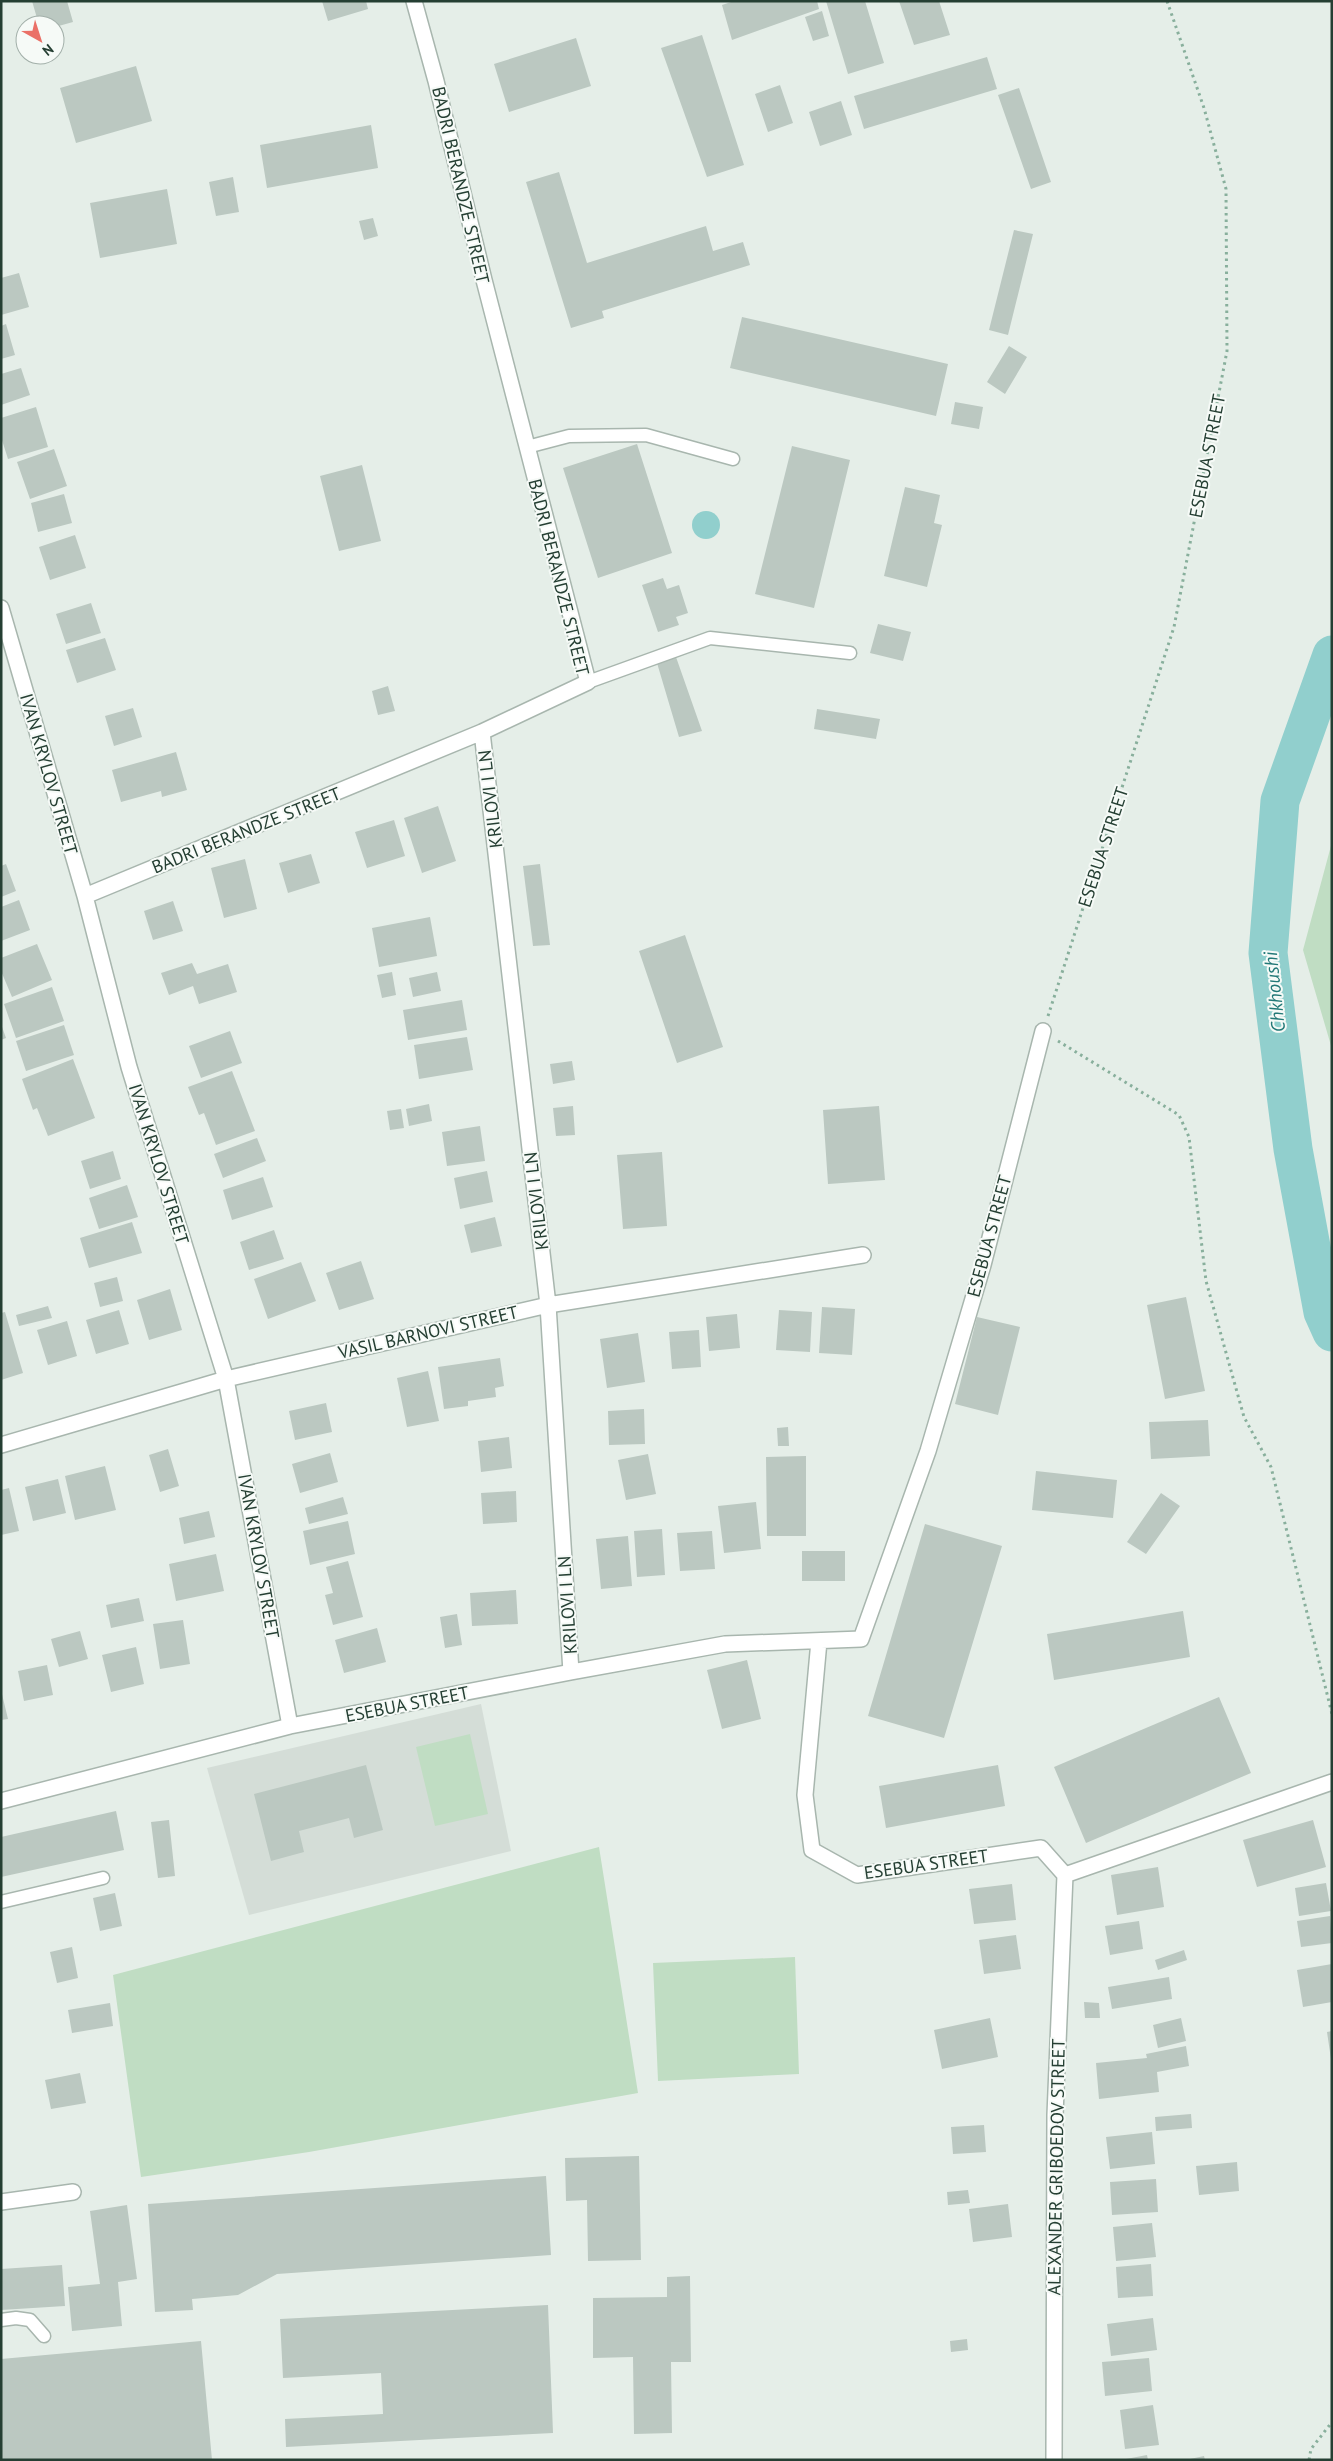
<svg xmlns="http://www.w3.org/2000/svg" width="1333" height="2461" viewBox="0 0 1333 2461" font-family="'PT Sans',sans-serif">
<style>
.built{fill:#d4ddd7}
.green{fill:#c0ddc3}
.water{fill:#91cfcd}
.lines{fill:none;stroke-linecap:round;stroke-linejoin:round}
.river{stroke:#91cfcd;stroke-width:39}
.building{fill:#bbc8c1}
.lane-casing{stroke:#a8b6ae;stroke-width:15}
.street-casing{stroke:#a8b6ae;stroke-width:18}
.path{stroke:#88af9c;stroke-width:3;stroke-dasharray:2.5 4;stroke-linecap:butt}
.lane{stroke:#fff;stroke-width:12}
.street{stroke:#fff;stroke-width:15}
.labels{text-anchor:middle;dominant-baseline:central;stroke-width:4;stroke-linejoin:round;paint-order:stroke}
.street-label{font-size:18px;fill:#253f33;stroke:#f6faf7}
.water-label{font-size:19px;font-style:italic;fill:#227877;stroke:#f6faf7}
</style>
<rect width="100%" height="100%" fill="#e5eee8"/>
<!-- built -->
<path class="built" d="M481 1704 511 1851 249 1915 207 1768Z"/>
<!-- green -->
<path class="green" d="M1332 842V1049L1303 950Z
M470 1734 488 1814 435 1826 416 1747Z
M599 1847 638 2093 309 2152 141 2177 113 1975Z
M795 1957 799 2074 658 2081 653 1963Z"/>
<!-- water -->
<path class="water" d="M692 525a14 14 0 1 1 28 0a14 14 0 1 1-28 0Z"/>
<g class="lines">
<!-- river -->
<path class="river" d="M1332 655 1280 801 1268 953 1293 1149 1323 1312 1332 1332"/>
</g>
<!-- building -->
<path class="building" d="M32 1H67L73 22 55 27V25H39Z
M322 1H366L368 9 328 21Z
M734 1H817L819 9 732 40 722 5Z
M826 1H865L884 63 848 74Z
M899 1H939L950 35 914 45Z
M822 11 829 36 813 41 805 17Z
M702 35 744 165 707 177 661 48Z
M576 38 591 86 509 112 494 64Z
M987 57 997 89 864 129 854 96Z
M136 66 152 121 76 143 60 88Z
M780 85 793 123 768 132 755 94Z
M1019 88 1051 182 1031 189 998 95Z
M841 101 852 135 820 146 809 112Z
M371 125 378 168 267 188 260 145Z
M559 172 587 263 706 226 713 251 743 242 750 265 602 311 604 318 571 328 526 182Z
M233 177 239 212 216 216 209 182Z
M167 189 177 244 100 258 90 203Z
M373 218 378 236 364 240 359 221Z
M1014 230 1033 234 1008 335 989 330Z
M19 273 29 307 1 315V278Z
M742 317 948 364 936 416 730 368Z
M6 324 15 355 1 359V326Z
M1009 346 1027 357 1005 394 987 382Z
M21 368 30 395 1 405V374Z
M955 402 983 407 979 429 951 424Z
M36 407 48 447 8 459 1 437V418Z
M637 444 672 553 598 578 563 468Z
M792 446 850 460 814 608 755 594Z
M54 449 67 486 30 499 17 462Z
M362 465 381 541 339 551 320 476Z
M905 487 940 495 934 523 942 525 927 587 884 576Z
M64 494 72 523 38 532 31 503Z
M75 535 86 568 50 580 39 547Z
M663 578 667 589 679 585 688 613 676 617 679 625 658 632 642 585Z
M91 603 101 633 66 644 56 614Z
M878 624 911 632 903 661 870 653Z
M105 638 116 670 77 683 66 650Z
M676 657 702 731 679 737 657 663Z
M388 686 395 711 378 715 372 691Z
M133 708 142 737 114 746 105 716Z
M817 709 880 719 876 739 814 729Z
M176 752 187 790 162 797 161 791 121 802 112 770Z
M438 806 456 861 422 873 404 818Z
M394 820 405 856 367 868 355 832Z
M311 854 320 883 288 893 279 863Z
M245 859 257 909 224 918 211 868Z
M6 864 16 891 1 897V866Z
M540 864 550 945 533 946 523 866Z
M19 900 30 930 1 941V907Z
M173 901 183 931 153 940 144 911Z
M430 917 437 956 379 967 372 928Z
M685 935 723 1047 677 1063 639 951Z
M37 944 52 980 12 997 1 971V958Z
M192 963 197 974 228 964 237 992 199 1004 193 986 169 995 161 973Z
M392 972 396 995 382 998 377 975Z
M437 972 441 991 413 997 409 978Z
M52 987 64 1021 16 1038 4 1004Z
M462 1000 467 1030 408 1040 403 1010Z
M1 1024 6 1038 1 1040Z
M64 1025 74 1055 26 1071 16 1041Z
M230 1031 242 1063 201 1078 189 1046Z
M467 1037 473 1070 419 1079 414 1045Z
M73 1059 95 1118 48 1136 37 1108 33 1110 22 1079Z
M572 1061 575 1080 553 1084 550 1064Z
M232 1071 255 1131 216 1145 204 1113 199 1115 188 1087Z
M429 1104 432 1121 409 1126 406 1109Z
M573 1106 575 1135 556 1136 553 1108Z
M879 1106 885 1180 828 1184 823 1110Z
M401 1109 404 1128 390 1130 387 1111Z
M480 1126 485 1161 447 1166 442 1132Z
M257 1138 266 1161 223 1178 214 1154Z
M113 1151 121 1179 90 1189 81 1161Z
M662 1152 667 1226 623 1229 617 1155Z
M487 1171 493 1202 460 1209 454 1178Z
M263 1177 273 1207 232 1220 223 1190Z
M127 1185 138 1217 99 1229 89 1198Z
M495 1217 502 1246 471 1253 464 1225Z
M132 1222 142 1253 89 1268 80 1238Z
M274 1230 284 1259 249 1270 240 1242Z
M361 1261 374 1299 339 1310 326 1273Z
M301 1262 316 1301 268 1319 254 1279Z
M117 1277 123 1301 100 1307 94 1283Z
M170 1289 182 1330 149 1340 137 1300Z
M1186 1297 1205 1391 1165 1399 1147 1305Z
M48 1306 52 1318 19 1326 16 1315Z
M822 1307 855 1309 852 1355 819 1353Z
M119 1310 129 1344 96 1354 86 1320Z
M779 1310 812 1312 810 1352 776 1350Z
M5 1312 23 1373 1 1380V1313Z
M737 1314 740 1348 709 1351 706 1317Z
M977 1317 1020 1327 998 1415 955 1404Z
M67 1321 77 1356 48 1365 37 1330Z
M699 1330 701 1367 672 1369 669 1332Z
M638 1333 645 1382 607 1388 600 1339Z
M500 1358 504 1386 495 1388 496 1397 468 1401V1406L444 1409 438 1367Z
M428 1371 439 1421 407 1427 397 1378Z
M326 1403 332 1432 295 1440 289 1411Z
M644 1409 645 1444 609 1445 608 1411Z
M1208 1420 1210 1456 1151 1459 1149 1422Z
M788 1427 789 1446H778L777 1428Z
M509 1437 512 1468 481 1472 478 1441Z
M168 1449 179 1486 160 1492 149 1455Z
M330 1453 338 1482 300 1493 292 1464Z
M648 1454 656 1494 626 1500 618 1460Z
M806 1456V1536H767L766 1457Z
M105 1466 116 1510 75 1520 65 1476Z
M1036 1471 1117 1480 1113 1518 1032 1510Z
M58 1479 66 1513 33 1521 25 1487Z
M9 1488 19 1531 1 1535V1490Z
M516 1491 517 1522 483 1524 481 1493Z
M1161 1493 1180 1506 1146 1554 1127 1542Z
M343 1497 348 1514 309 1524 305 1508Z
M756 1502 761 1549 724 1553 718 1506Z
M209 1511 215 1537 184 1544 179 1518Z
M348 1521 355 1554 310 1565 303 1531Z
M925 1524 1002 1546 944 1738 868 1716Z
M662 1529 665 1575 637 1577 634 1531Z
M712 1531 715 1569 680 1571 677 1533Z
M628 1536 632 1586 601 1589 596 1539Z
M802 1551H845V1581H802Z
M216 1554 224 1591 176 1601 169 1564Z
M348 1561 363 1617 333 1625 325 1595 333 1593 326 1567Z
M516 1590 518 1624 472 1626 470 1593Z
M139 1598 144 1621 111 1628 106 1605Z
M1183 1611 1190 1657 1054 1680 1047 1634Z
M457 1614 462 1645 445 1648 440 1617Z
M183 1620 190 1664 160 1669 153 1624Z
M377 1628 386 1662 344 1673 335 1640Z
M80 1631 88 1659 59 1667 51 1639Z
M136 1647 144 1684 111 1692 102 1655Z
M747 1660 761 1719 722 1729 707 1670Z
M47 1665 53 1695 24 1701 18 1671Z
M1 1690 8 1719 1 1720Z
M1219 1697 1251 1773 1086 1843 1054 1767Z
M366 1765 383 1830 354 1838 349 1818 299 1831 304 1852 271 1861 254 1794Z
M998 1765 1005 1806 886 1828 879 1786Z
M116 1811 124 1850 1 1877V1837Z
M169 1820 175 1876 158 1878 151 1822Z
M1313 1820 1326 1867 1257 1887 1243 1840Z
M1158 1867 1164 1907 1117 1915 1111 1875Z
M1326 1883 1331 1911 1299 1916 1295 1888Z
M1012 1884 1016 1920 974 1924 969 1889Z
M115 1893 122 1926 100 1931 93 1898Z
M1330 1916 1332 1943 1301 1947 1297 1921Z
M1139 1921 1143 1949 1110 1955 1105 1926Z
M1016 1935 1021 1969 984 1974 979 1940Z
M72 1947 78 1978 57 1983 50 1952Z
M1184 1950 1187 1960 1158 1970 1155 1960Z
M1332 1964V2002L1303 2007 1297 1970Z
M1169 1977 1172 1999 1112 2009 1108 1987Z
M1084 2002 1099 2003 1100 2018H1085Z
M110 2003 113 2026 72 2033 68 2010Z
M990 2018 998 2057 942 2069 934 2030Z
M1181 2018 1186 2041 1158 2048 1153 2025Z
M1332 2031V2059H1331L1327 2032Z
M1186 2046 1189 2066 1157 2072 1159 2092 1099 2099 1096 2063 1147 2058 1146 2054Z
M80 2073 86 2103 51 2109 45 2080Z
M1191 2114 1192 2128 1156 2131 1155 2117Z
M984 2125 986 2152 953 2154 951 2127Z
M1152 2132 1155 2164 1110 2169 1106 2137Z
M639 2156 641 2260 588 2261 587 2200 566 2201 565 2158Z
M1237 2162 1239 2191 1199 2195 1196 2166Z
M546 2176 551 2255 277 2274 238 2295 192 2299 193 2310 155 2312 148 2204Z
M1156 2179 1158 2212 1112 2215 1110 2182Z
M968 2190 970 2203 948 2205 947 2192Z
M1008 2204 1012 2237 973 2242 969 2209Z
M127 2205 137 2279 118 2282 122 2326 72 2331 68 2287 100 2284 90 2211Z
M1152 2223 1156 2257 1116 2261 1113 2227Z
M1151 2264 1153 2296 1118 2298 1116 2267Z
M62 2265 65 2306 1 2310V2269Z
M690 2276 691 2362H671L672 2433 634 2434 633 2357 593 2358V2298L667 2297V2277Z
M548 2305 553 2433 286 2447 285 2419 383 2414 381 2373 283 2378 280 2319Z
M1153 2318 1157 2350 1111 2356 1107 2324Z
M967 2339 968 2350 951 2352 950 2341Z
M201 2341 212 2460H1V2359Z
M1149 2358 1152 2391 1105 2396 1102 2362Z
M1153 2405 1159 2445 1125 2449 1120 2410Z
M1147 2455 1148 2460H1126V2459Z
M1204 2456 1205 2460H1190V2459Z"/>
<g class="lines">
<!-- lane casing -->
<g class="lane-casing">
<path id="lane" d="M527 447 569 436 646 435 733 459
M588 682 710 638 850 653
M1 1902 103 1878
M1 2320 16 2318 30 2320 44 2336"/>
</g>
<!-- street casing -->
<g class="street-casing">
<path id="street" d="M1 608 85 896 129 1067 226 1379 290 1726
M482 732 548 1305 571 1672
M85 896 482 732 588 682 484 280 436 81 414 1
M1 1445 226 1379 548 1305 863 1255
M819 1641 805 1795 812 1850 857 1875 1041 1848 1065 1875
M1 1801 290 1726 571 1672 725 1644 861 1639 928 1451 983 1265 1043 1031
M1065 1875 1332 1782
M1 2202 73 2192
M1054 2460 1055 2115 1065 1875"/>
</g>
<!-- path -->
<path class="path" d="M1048 1016 1174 627 1227 351 1226 189 1204 108 1167 1
M1058 1041 1179 1115 1189 1137 1206 1281 1244 1417 1271 1467 1332 1714
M1309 2460 1311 2449 1332 2422"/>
<!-- lane -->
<use href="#lane" class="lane"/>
<!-- street -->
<use href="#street" class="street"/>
</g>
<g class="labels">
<!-- street labels -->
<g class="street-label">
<text transform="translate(461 185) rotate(77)">BADRI BERANDZE STREET</text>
<text transform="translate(1207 456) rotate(-79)">ESEBUA STREET</text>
<text transform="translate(559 577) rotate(76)">BADRI BERANDZE STREET</text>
<text transform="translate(49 774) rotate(74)">IVAN KRYLOV STREET</text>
<text transform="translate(490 799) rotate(-97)">KRILOVI I LN</text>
<text transform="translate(246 830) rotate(-22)">BADRI BERANDZE STREET</text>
<text transform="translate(1103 847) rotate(-72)">ESEBUA STREET</text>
<text transform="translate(159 1164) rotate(73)">IVAN KRYLOV STREET</text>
<text transform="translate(536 1201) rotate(-97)">KRILOVI I LN</text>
<text transform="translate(989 1236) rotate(-75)">ESEBUA STREET</text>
<text transform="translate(428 1332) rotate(-13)">VASIL BARNOVI STREET</text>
<text transform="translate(259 1556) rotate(80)">IVAN KRYLOV STREET</text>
<text transform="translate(567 1605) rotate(-94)">KRILOVI I LN</text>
<text transform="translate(407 1704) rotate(-11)">ESEBUA STREET</text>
<text transform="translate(926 1864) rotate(-8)">ESEBUA STREET</text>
<text transform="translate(1056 2167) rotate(-89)">ALEXANDER GRIBOEDOV STREET</text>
</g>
<!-- water labels -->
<g class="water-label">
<text transform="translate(1274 992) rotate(-96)">Chkhoushi</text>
</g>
</g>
<!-- border -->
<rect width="1333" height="2461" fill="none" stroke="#253f33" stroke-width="5"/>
<!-- north arrow -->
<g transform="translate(40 40) rotate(141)"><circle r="24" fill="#f6faf7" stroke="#a2afa9"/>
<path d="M0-4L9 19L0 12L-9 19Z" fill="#ea7067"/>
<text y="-8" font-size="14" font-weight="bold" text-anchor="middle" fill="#253f33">N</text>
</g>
</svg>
